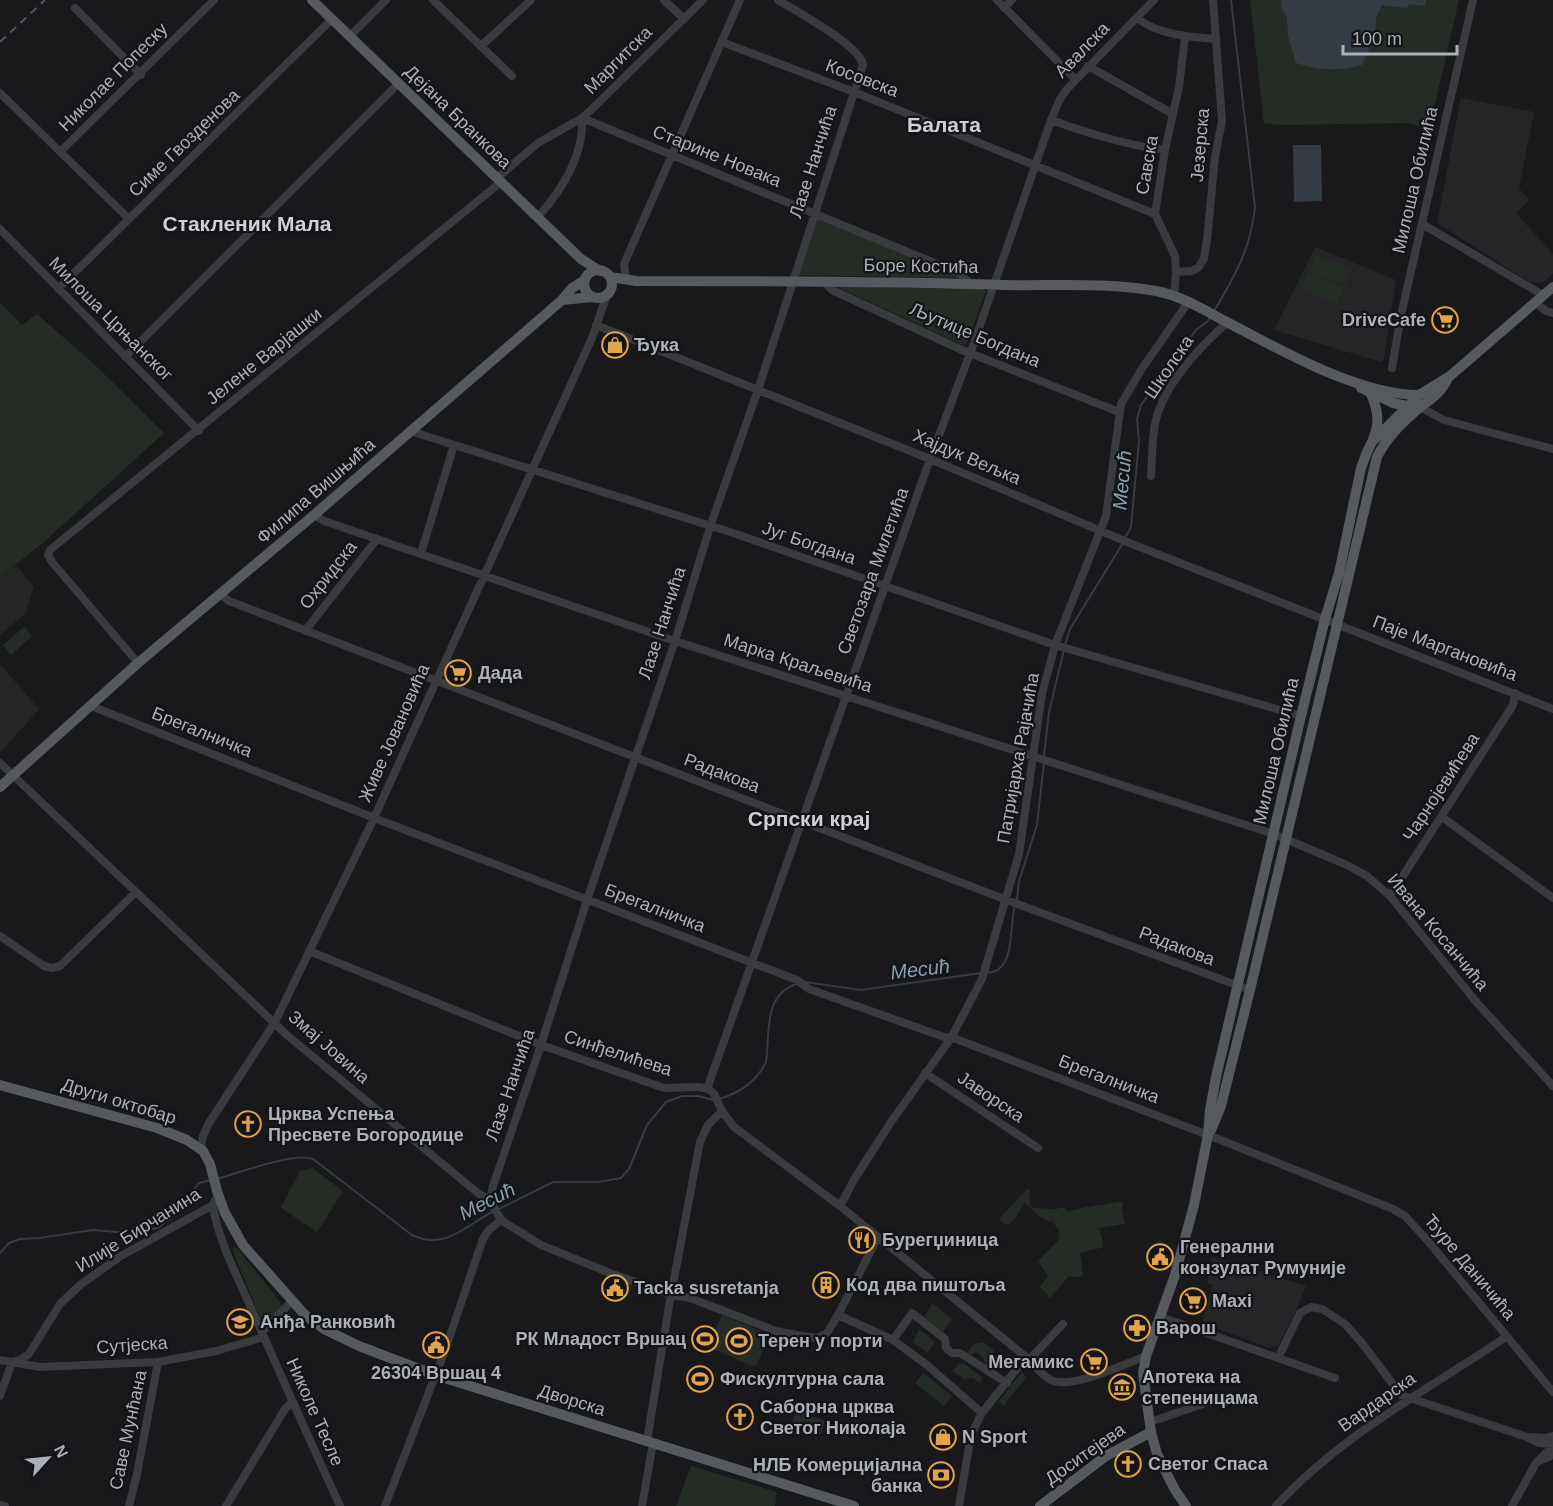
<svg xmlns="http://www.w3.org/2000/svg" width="1553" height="1506" viewBox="0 0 1553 1506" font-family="Arial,sans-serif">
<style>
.built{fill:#252528}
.green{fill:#252c26}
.water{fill:#333c43}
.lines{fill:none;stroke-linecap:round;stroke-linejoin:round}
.stream{stroke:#333c43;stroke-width:2}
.minor{stroke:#3a3b3f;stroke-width:8}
.major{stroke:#56595e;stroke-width:10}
.rail{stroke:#53555a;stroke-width:2;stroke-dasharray:8 6;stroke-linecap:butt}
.labels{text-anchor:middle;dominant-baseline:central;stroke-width:4.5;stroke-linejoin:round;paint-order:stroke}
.street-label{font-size:18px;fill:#acb1b9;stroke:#141416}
.poi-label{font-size:18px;font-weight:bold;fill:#acb1b9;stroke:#141416;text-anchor:start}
.water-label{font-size:20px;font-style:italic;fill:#87a0b0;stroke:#141416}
.quarter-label{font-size:21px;font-weight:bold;fill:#cdd0d5;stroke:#141416}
</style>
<rect width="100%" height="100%" fill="#19191b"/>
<!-- built -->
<path class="built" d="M1461 98 1534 112 1519 188 1529 200 1516 213 1553 254V273L1544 282 1531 283 1437 223Z
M1315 247 1396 280 1384 359 1381 362 1274 330Z
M16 565 34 587 25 614 0 635V577Z
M0 664 39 709 0 753Z
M1212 1257 1306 1286 1293 1318 1278 1345 1270 1348 1202 1323 1213 1285 1207 1283Z"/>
<!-- green -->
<path class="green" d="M1250 0H1459L1429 130 1409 123 1281 125 1264 123Z
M818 219 957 275 958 278 798 275 815 221Z
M1316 255 1352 269 1345 285 1309 271Z
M1308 272 1344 287 1337 304 1301 290Z
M835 286 984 289 986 291 967 343 963 345Z
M0 303 22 325 37 314 96 366 164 433 44 542 0 577Z
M24 627 32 636 11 655 3 645Z
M312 1168 343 1191 317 1232 281 1208 300 1171Z
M1027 1189 1030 1190 1029 1203 1033 1208 1056 1209 1063 1207 1068 1212C1083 1206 1105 1205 1123 1201L1122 1209 1125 1224 1099 1228 1104 1247 1080 1253 1083 1275 1079 1277 1069 1276 1050 1298 1040 1287 1048 1276 1038 1261 1058 1241 1059 1231 1053 1222C1043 1222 1033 1210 1025 1202L1016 1217 1009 1224H1003L999 1219Z
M234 1247 237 1248 281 1303 282 1307 266 1323 261 1320 232 1249Z
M932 1303 952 1319 943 1332 924 1317Z
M722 1315 770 1335 757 1364 754 1367 708 1347Z
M919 1329 935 1342 927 1353 913 1342Z
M982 1342C985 1344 992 1348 994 1352 999 1359 994 1366 987 1367 984 1361 984 1356 976 1352L971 1355 967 1353 974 1344Z
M963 1363 983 1378 979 1383 973 1378 964 1379 953 1371 958 1364Z
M1022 1372 1026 1378 1003 1406 999 1401Z
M923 1373 952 1396 944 1406 915 1383Z
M796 1411 825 1421 821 1434 791 1425Z
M691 1466 777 1492 775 1506H676Z"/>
<!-- water -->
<path class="water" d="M1281 0H1426L1425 6 1409 4 1407 8 1382 5 1376 18 1375 35 1362 65C1339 71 1318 71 1296 63L1288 36 1287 17 1282 8Z
M1293 145H1321L1322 201 1294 202Z"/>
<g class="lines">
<!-- stream -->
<path class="stream" d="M1214 311C1235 276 1251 248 1255 207L1231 0
M1125 538 1131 527 1139 441 1137 419 1141 405 1196 330 1208 321 1211 316
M1065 645 1070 629 1123 543
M1044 756 1049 712 1064 650
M1017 900 1019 881 1037 825 1044 762
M987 973C1016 972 1009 927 1015 905
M805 982 861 990 981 973
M719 1099C739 1093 757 1081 766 1062 770 1033 763 994 797 984
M217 1179C238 1173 294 1152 313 1159L412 1235C446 1251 466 1225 494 1211
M499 1209 553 1182H599L621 1178 629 1169 647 1125 666 1102 682 1096H698L713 1100
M0 1253 9 1243 20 1239 39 1238 93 1230 117 1232 158 1228 174 1215 199 1183 211 1180"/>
<!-- minor -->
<path class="minor" d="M433 0 512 76
M664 0 684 19
M997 0 1075 79
M75 8 141 75
M1004 8 1012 0
M1137 18C1158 35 1190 37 1216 39
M350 36 386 0
M722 42 854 92 1155 214
M481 46 531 0
M1088 66 1173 114
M0 93 129 219
M582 118 959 273 971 284
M1051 120C1088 133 1125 145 1165 150
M60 152 214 0
M497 178 538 143 582 118 591 110 703 0
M538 217C562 190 584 155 582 118
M1422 224 1543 295
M0 229 199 431
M1176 272 1192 271 1199 267 1204 258 1207 240 1215 157 1222 121 1213 0
M626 280 624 264 740 0
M823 281 832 290 962 350 1119 412
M58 289 332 19
M1174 296 1176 272 1175 256 1155 214 1165 150 1179 87 1185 37
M1535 302 1546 311 1553 313
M596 325 930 459 1132 544 1553 709
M125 357 399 83
M1392 368 1401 315 1473 0
M1420 407 1444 420 1553 449
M410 431 730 532 1055 645 1301 716
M1151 476C1152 459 1152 441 1155 424 1162 387 1200 346 1228 322
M314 515 324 521 675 641 1274 834 1347 865 1367 876 1390 896 1478 1004 1553 1086
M421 553 454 445
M220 594 229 601 1004 899 1250 990
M305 631 377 539
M138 663 52 562 48 555 50 550 501 182
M91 706 382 821 797 980 809 989 944 1037 956 1039 1208 1135 1393 1209 1405 1216 1427 1240 1553 1392
M0 763 288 1036 479 1194 490 1200 501 1220 541 1245 610 1273 672 1295 690 1298 776 1331 802 1336 817 1338 827 1333 838 1315 878 1237
M1442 817 1553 898
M1390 896 1513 705 1515 693
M0 936 44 966 52 968 60 966 135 893
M309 951 541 1045 664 1088 698 1087 709 1089 714 1094 722 1111 734 1127 840 1206 1026 1357C1034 1364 1041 1375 1051 1380 1072 1390 1124 1364 1146 1356
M925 1073 1038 1148
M707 1089 930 459 974 343 1051 120 1059 101 1067 89 1154 0
M201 1148 203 1136 209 1123 275 1022 374 818 592 338 607 295
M490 1200 493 1186 541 1045 587 900 675 641 710 527 758 390 863 65C861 46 796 11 778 0
M213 1205C217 1239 241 1284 255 1317 283 1380 311 1443 340 1506
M840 1206 855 1178 891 1122 951 1038 982 979 1019 854 1042 694 1055 645 1106 516 1121 404 1141 370 1189 301
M838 1315 893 1340 927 1365 982 1413
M1161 1317 1278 1358 1300 1313 1311 1307 1322 1309 1345 1324 1362 1343 1401 1395 1527 1437 1538 1443 1553 1444
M262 1332 292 1301
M893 1340 912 1313 945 1339 946 1348 952 1353H960L1007 1383
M1278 1358 1335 1378
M0 1360 40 1367 158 1362 216 1351 264 1337
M1029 1360 1063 1324
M0 1396 12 1362 20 1360 29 1354 60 1304 80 1285 121 1256 213 1205 215 1200
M1150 1422 1203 1404
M1530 1437 1545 1438 1553 1436
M647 1441 670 1300 700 1142 708 1125 722 1111
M1539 1461 1553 1455
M0 1505 5 1506
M129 1506 137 1474 158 1362
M226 1506 285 1409 292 1402
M385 1506 444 1353 483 1239 488 1231 501 1220
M642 1506 653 1443
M959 1506 971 1435 982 1413 1026 1357
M1276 1506C1341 1435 1427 1390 1506 1337
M1512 1506 1536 1463 1553 1446"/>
<!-- major -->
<path class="major" d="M312 0 581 259 600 271
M584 284a14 14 0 1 1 28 0a14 14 0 1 1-28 0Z
M610 277 636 281C758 281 881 281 1003 285 1053 286 1107 282 1156 291 1181 296 1201 308 1223 320 1277 348 1357 395 1419 395
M562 300 592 297
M1361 388 1393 403 1411 407
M1371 394C1378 410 1380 423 1373 439
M0 787 138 663 314 515 562 300 572 288 585 280
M0 1085 157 1128 187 1140 203 1151 210 1164 217 1191 225 1213 243 1245 305 1315 324 1329 359 1346 435 1375 854 1506
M1211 1130 1221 1106 1250 990 1377 457C1387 437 1401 424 1418 409 1429 400 1442 393 1448 378
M1040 1506 1106 1456 1151 1432
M1186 1506 1175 1490 1157 1454 1151 1432 1143 1373 1146 1356 1175 1275 1194 1205 1208 1135 1210 1110 1216 1077 1301 716 1325 619 1339 573 1361 468 1367 452 1372 442 1419 395 1450 376 1553 287"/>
<!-- rail -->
<path class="rail" d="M0 42 45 0"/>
</g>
<!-- icons -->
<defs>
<g id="supermarket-ring" transform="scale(1.35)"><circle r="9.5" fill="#141416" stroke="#e2a44a" stroke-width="1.5"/><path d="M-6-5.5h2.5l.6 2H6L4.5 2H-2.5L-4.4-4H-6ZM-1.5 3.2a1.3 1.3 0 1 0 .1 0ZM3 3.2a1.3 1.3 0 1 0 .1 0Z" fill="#e2a44a"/></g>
<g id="shop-ring" transform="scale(1.35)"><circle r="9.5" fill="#141416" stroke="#e2a44a" stroke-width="1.5"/><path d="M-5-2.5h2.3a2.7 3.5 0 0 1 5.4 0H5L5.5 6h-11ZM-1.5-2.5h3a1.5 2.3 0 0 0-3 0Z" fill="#e2a44a"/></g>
<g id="church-ring" transform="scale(1.35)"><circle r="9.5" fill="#141416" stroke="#e2a44a" stroke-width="1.5"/><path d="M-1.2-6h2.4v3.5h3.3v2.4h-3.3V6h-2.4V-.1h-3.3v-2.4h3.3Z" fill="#e2a44a"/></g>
<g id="restaurant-ring" transform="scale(1.35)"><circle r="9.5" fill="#141416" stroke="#e2a44a" stroke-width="1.5"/><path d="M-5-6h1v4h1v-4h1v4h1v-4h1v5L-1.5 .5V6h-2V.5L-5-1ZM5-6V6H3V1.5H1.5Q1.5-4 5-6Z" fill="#e2a44a"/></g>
<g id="civic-ring" transform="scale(1.35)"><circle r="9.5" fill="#141416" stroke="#e2a44a" stroke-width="1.5"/><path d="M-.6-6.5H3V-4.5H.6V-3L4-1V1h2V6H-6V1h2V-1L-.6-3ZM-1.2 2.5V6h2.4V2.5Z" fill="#e2a44a"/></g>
<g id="building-ring" transform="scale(1.35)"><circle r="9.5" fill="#141416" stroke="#e2a44a" stroke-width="1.5"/><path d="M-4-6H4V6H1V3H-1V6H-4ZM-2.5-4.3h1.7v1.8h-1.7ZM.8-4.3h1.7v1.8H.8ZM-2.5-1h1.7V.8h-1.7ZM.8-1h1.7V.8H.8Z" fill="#e2a44a"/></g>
<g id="school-ring" transform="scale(1.35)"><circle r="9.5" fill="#141416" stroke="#e2a44a" stroke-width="1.5"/><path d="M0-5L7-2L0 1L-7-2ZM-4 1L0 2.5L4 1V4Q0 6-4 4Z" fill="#e2a44a"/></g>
<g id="pharmacy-ring" transform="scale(1.35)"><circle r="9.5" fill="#141416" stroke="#e2a44a" stroke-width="1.5"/><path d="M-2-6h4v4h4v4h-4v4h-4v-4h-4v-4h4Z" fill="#e2a44a"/></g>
<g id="stadium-ring" transform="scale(1.35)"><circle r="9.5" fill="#141416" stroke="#e2a44a" stroke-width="1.5"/><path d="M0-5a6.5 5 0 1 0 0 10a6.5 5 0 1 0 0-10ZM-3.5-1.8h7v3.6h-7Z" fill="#e2a44a"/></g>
<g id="museum-ring" transform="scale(1.35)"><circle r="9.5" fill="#141416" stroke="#e2a44a" stroke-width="1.5"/><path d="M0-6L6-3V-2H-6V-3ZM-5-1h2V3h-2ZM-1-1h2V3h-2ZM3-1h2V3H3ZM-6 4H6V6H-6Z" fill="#e2a44a"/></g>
<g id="bank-ring" transform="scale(1.35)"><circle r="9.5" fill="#141416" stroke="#e2a44a" stroke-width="1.5"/><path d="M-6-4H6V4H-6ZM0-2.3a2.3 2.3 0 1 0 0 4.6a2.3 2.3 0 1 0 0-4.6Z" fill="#e2a44a"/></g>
</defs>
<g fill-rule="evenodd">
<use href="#supermarket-ring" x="1445" y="320"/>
<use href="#shop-ring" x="615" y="345"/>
<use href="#supermarket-ring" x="458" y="673"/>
<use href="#church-ring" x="248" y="1124"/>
<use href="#restaurant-ring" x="862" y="1240"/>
<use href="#civic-ring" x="1160" y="1257"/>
<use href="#building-ring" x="826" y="1285"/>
<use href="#civic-ring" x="615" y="1288"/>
<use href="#supermarket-ring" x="1193" y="1301"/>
<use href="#school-ring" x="240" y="1322"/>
<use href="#pharmacy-ring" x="1137" y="1328"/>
<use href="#stadium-ring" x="705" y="1339"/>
<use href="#stadium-ring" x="739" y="1341"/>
<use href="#civic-ring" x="436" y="1345"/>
<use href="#supermarket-ring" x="1094" y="1362"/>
<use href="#stadium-ring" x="700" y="1379"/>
<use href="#museum-ring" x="1122" y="1387"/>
<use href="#church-ring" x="740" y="1417"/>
<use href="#shop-ring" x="943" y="1437"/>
<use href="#church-ring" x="1128" y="1464"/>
<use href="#bank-ring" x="941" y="1475"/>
</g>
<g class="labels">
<!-- street labels -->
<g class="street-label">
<text transform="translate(1082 50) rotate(-46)">Авалска</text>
<text transform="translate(618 60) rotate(-45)">Маргитска</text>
<text transform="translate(113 77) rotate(-45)">Николае Попеску</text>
<text transform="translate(862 78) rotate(21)">Косовска</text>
<text transform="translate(458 117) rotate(44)">Дејана Бранкова</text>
<text transform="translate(184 143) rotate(-44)">Симе Гвозденова</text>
<text transform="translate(1200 145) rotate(-85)">Језерска</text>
<text transform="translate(717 156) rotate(22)">Старине Новака</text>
<text transform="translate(813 162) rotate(-72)">Лазе Нанчића</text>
<text transform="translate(1147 165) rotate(-80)">Савска</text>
<text transform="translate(1415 180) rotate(-77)">Милоша Обилића</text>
<text transform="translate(921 266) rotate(1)">Боре Костића</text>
<text transform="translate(111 319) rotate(45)">Милоша Црњанског</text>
<text transform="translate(975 335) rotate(23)">Љутице Богдана</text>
<text transform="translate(264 356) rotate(-39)">Јелене Варјашки</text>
<text transform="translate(1169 367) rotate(-56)">Школска</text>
<text transform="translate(967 457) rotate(23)">Хајдук Вељка</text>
<text transform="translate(316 491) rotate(-41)">Филипа Вишњића</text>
<text transform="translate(809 543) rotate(19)">Југ Богдана</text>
<text transform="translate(873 571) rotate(-70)">Светозара Милетића</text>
<text transform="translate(328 575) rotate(-52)">Охридска</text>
<text transform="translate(662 623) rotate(-72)">Лазе Нанчића</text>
<text transform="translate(1445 648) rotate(21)">Паје Маргановића</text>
<text transform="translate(798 663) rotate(18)">Марка Краљевића</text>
<text transform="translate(202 732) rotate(22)">Брегалничка</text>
<text transform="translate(394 733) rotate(-66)">Живе Јовановића</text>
<text transform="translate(1276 751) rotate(-77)">Милоша Обилића</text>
<text transform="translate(1018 758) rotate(-80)">Патријарха Рајачића</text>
<text transform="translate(722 773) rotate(21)">Радакова</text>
<text transform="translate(1441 787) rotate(-57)">Чарнојевићева</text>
<text transform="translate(655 908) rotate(21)">Брегалничка</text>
<text transform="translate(1438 932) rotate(50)">Ивана Косанчића</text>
<text transform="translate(1177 946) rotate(21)">Радакова</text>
<text transform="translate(329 1047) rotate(41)">Змај Јовина</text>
<text transform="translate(618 1053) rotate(18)">Синђелићева</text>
<text transform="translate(1109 1079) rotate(21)">Брегалничка</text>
<text transform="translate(510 1085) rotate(-71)">Лазе Нанчића</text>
<text transform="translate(991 1097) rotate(34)">Јаворска</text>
<text transform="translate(119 1101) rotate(17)">Други октобар</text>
<text transform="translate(138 1230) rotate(-32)">Илије Бирчанина</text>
<text transform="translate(1470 1267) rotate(50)">Ђуре Даничића</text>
<text transform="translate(132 1345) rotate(-4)">Сутјеска</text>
<text transform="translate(572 1400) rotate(17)">Дворска</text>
<text transform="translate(1377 1402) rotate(-35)">Вардарска</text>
<text transform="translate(315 1412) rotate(66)">Николе Тесле</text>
<text transform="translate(128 1430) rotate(-78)">Саве Мунћана</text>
<text transform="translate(1085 1454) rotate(-35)">Доситејева</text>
</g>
<!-- poi labels -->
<g class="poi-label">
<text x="1426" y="320" text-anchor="end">DriveCafe</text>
<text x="634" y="345">Ђука</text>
<text x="478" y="673">Дада</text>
<text x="268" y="1114">Црква Успења<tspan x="268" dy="21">Пресвете Богородице</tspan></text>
<text x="882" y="1240">Бурегџиница</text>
<text x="1180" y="1247">Генерални<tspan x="1180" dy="21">конзулат Румуније</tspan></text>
<text x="846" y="1285">Код два пиштоља</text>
<text x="634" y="1288">Tacka susretanja</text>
<text x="1212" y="1301">Maxi</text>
<text x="260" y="1322">Анђа Ранковић</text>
<text x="1156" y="1328">Варош</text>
<text x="686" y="1339" text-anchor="end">РК Младост Вршац</text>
<text x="758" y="1341">Терен у порти</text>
<text x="1074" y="1362" text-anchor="end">Мегамикс</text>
<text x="436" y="1373" text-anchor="middle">26304 Вршац 4</text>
<text x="1142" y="1377">Апотека на<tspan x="1142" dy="21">степеницама</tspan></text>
<text x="720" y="1379">Фискултурна сала</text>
<text x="760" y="1407">Саборна црква<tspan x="760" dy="21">Светог Николаја</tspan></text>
<text x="962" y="1437">N Sport</text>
<text x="1148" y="1464">Светог Спаса</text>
<text x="922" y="1465" text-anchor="end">НЛБ Комерцијална<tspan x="922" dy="21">банка</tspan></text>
</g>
<!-- water labels -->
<g class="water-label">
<text transform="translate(1122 480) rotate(-85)">Месић</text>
<text transform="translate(920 969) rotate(-7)">Месић</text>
<text transform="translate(487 1201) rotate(-27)">Месић</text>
</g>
<!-- quarter labels -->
<g class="quarter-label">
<text x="944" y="124">Балата</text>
<text x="247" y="223">Стакленик Мала</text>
<text x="809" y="818">Српски крај</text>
</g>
</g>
<!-- north arrow -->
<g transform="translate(48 1458) rotate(63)" stroke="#141416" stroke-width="4.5" paint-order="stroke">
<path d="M0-4.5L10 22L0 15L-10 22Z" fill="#acb1b9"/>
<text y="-9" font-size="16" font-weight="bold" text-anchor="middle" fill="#acb1b9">N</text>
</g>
<!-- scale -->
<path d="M1343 45v9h114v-9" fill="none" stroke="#acb1b9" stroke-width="3"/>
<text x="1352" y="45" font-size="18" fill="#acb1b9" stroke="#141416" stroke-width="4.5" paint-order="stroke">100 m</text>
</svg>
